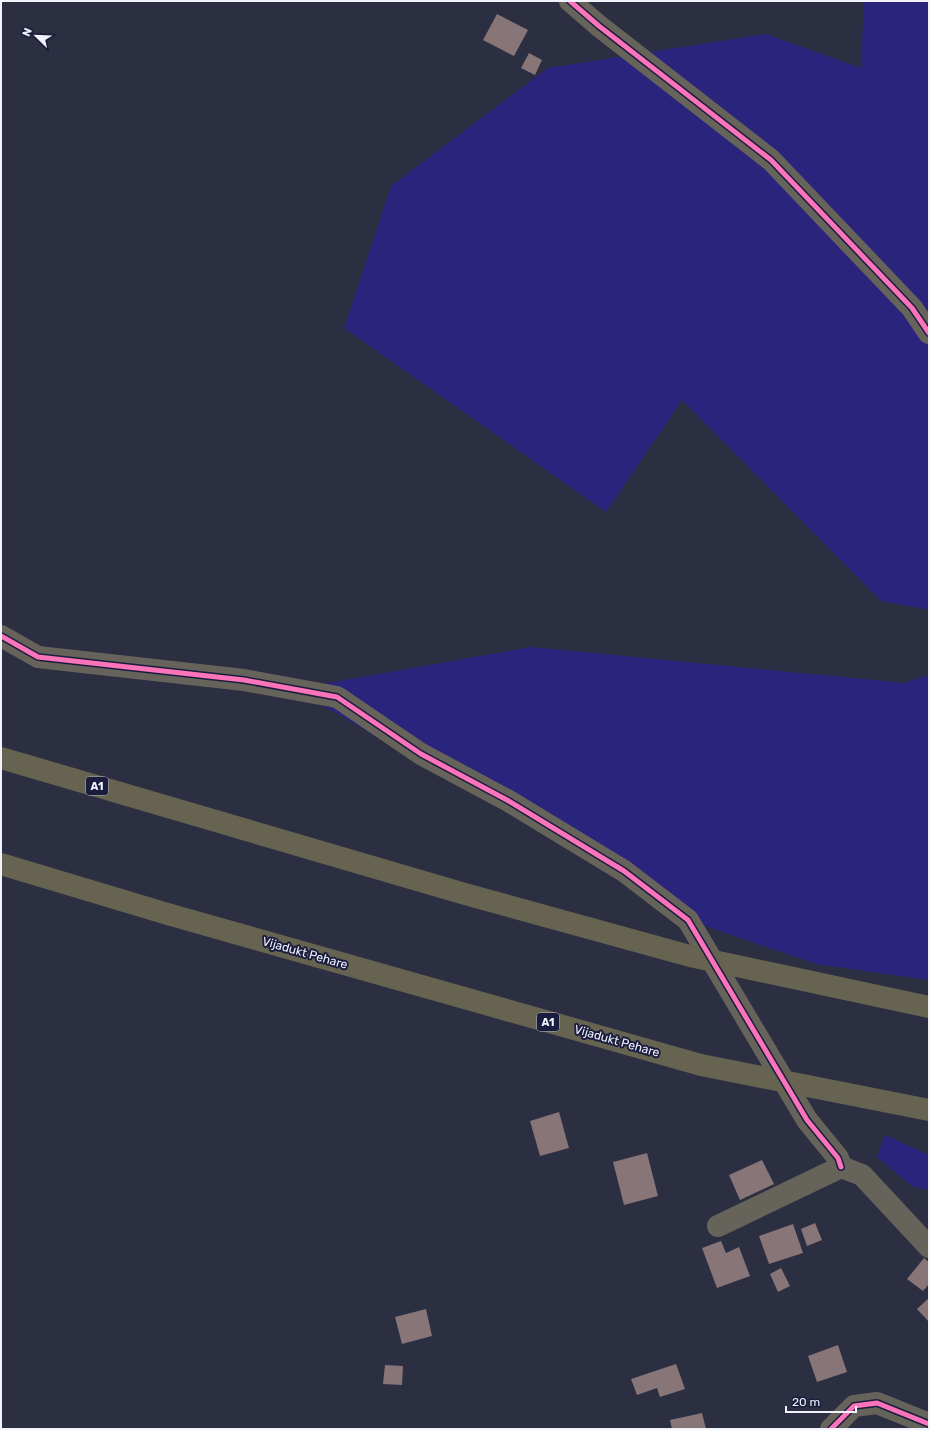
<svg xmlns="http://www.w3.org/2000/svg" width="930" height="1430" viewBox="0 0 930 1430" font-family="Rubik,sans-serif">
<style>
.green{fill:#2a247d}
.building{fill:#877578}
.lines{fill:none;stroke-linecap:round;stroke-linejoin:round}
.minor{stroke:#66645a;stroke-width:22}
.motorway{stroke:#676351;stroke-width:22}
.motorway-bridge{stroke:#676351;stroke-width:22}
.cycleway-casing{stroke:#1b1d3f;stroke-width:8}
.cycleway{stroke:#fb73b8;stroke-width:5}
.labels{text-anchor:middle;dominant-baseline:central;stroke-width:4;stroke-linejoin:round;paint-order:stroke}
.shield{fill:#1b1d3f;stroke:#b1b2c3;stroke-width:1}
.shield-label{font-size:11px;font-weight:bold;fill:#f1f2fc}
.street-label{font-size:12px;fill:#f1f2fc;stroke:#1b1d3f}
</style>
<rect width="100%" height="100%" fill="#2c2e42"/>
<!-- green -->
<path class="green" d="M864 1H929V610L881 601 682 400 606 512 344 328 391 186 548 68 766 34 861 68Z
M531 647 904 683 929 675V980L816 964 688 920 650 894 294 689Z
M885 1135 929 1155V1190L912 1186 877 1157Z"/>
<!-- building -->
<path class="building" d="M497 14 528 30 514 56 483 40Z
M529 53 542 60 535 75 521 68Z
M559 1112 569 1148 540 1156 530 1121Z
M647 1153 658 1196 624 1205 613 1162Z
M762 1160 774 1184 740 1200 729 1175Z
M815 1223 822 1240 807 1246 801 1229Z
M793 1224 803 1253 769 1264 759 1236Z
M721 1241 726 1253 739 1247 750 1276 717 1288 702 1248Z
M924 1258 929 1262V1284L923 1291 907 1279Z
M781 1268 790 1286 778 1292 770 1274Z
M929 1298V1322L917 1309Z
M426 1309 432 1336 402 1344 395 1317Z
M838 1345 847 1372 817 1382 808 1356Z
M676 1364 685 1389 660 1397 657 1388 637 1395 631 1379Z
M385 1365 403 1366 402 1385 383 1384Z
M702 1413 706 1429H672L670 1420Z"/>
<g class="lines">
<!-- minor -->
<path class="minor" d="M570 1 599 26 771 160 912 308 929 333
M1 636 38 657 244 680 337 697 421 754 507 800 624 871 688 920 807 1120 838 1158 841 1167
M718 1226 841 1167 862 1175 929 1247
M831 1429 854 1406 877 1403 929 1424"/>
<!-- motorway -->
<path class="motorway" d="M1 758 192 814
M1 864 171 915"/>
<!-- motorway-bridge -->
<path class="motorway-bridge" d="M192 814 465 894 690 956 929 1007
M171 915 701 1065 929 1110"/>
<!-- cycleway casing -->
<g class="cycleway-casing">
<path id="cycleway" d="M570 1 599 26 771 160 912 308 929 333
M1 636 38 657 244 680 337 697 421 754 507 800 624 871 688 920 807 1120 838 1158 841 1167
M831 1429 854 1406 877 1403 929 1424"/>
</g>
<!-- cycleway -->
<use href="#cycleway" class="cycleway"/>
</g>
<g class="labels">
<!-- shield labels -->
<g class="shield">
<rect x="86" y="777" width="22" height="18" rx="3"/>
<rect x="537" y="1013" width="22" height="18" rx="3"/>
</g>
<g class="shield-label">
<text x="97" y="786">A1</text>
<text x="548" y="1022">A1</text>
</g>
<!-- street labels -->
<g class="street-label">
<text transform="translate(305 953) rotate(16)">Vijadukt Pehare</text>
<text transform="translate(617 1041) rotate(16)">Vijadukt Pehare</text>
</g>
</g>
<!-- border -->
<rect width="930" height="1430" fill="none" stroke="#f1f2fc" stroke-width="4"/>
<!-- north arrow -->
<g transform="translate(36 36) rotate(293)" stroke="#1b1d3f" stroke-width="3" paint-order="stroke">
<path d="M0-3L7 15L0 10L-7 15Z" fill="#f1f2fc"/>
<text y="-6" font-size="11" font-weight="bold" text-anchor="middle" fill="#f1f2fc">N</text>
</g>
<!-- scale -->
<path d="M786 1406v6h70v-6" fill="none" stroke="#f1f2fc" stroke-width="2"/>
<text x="792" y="1406" font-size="12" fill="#f1f2fc" stroke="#1b1d3f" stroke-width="3" paint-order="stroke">20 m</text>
</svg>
